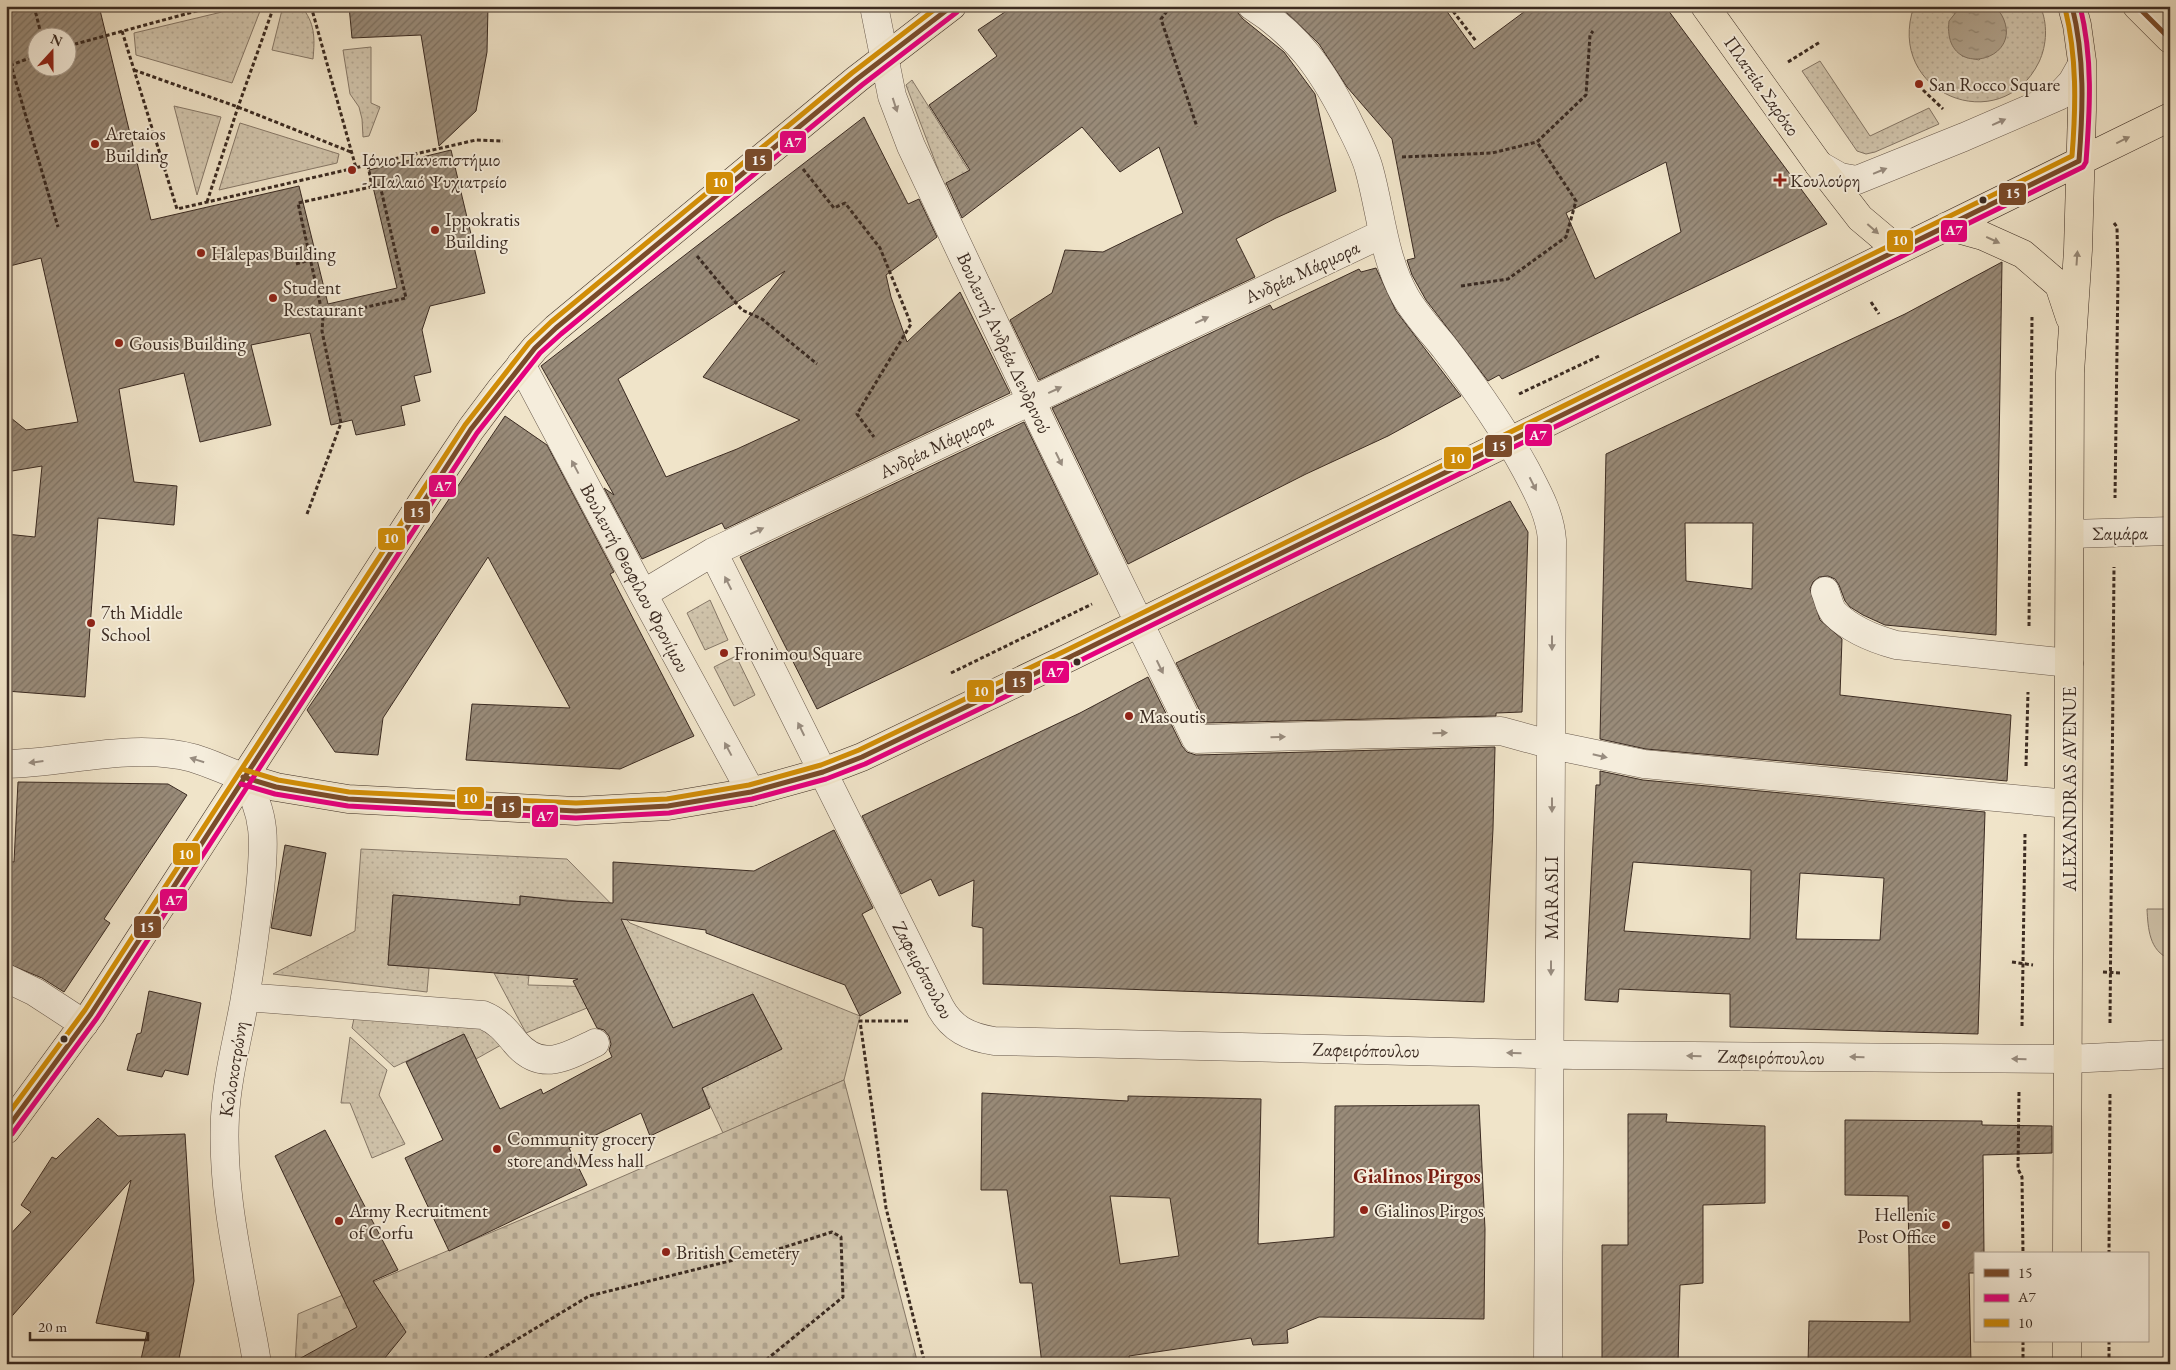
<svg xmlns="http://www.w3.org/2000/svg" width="2176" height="1370" viewBox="0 0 2176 1370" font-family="'EB Garamond',serif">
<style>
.grass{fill:url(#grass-dots);stroke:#867868}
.cemetery{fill:url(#cemetery-stones);stroke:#867868}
.garden{fill:#d1c5ad;stroke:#867868}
.water{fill:url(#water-ripples);stroke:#827464}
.building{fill:url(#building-hatch);stroke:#3b2b22;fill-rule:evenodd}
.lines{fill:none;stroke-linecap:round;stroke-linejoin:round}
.minor-casing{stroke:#68594c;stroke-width:29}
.major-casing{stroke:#3b2b22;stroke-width:29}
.path{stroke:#3b2b22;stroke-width:3;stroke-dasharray:4 2.5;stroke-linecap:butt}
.minor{stroke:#f5eddc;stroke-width:28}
.major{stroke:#f0e4c9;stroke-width:28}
.bus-1-casing{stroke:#f5eddc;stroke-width:9}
.bus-2-casing{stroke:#f5eddc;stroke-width:9}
.bus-3-casing{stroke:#f5eddc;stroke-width:9}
.bus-1{stroke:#7a4b2a;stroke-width:5}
.bus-2{stroke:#e5007d;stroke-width:5}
.bus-3{stroke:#d18d07;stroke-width:5}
.oneway{fill:#988c7f}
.oneway2{fill:#968876}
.poi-dot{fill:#8f2418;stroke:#f5eddc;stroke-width:2}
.bus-dot{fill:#3b2b22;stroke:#f5eddc;stroke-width:2}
.labels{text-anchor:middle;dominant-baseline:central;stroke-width:4;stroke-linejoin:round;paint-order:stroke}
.poi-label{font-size:19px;fill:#3b2b22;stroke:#f5eddc;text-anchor:start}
.street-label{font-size:19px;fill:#3b2b22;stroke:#f5eddc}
.neighbourhood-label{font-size:20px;font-weight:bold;fill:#7a1f14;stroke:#f5eddc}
.line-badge{stroke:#f5eddc;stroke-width:2}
.badge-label{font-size:14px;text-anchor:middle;font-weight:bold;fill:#fff}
</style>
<defs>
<pattern id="grass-dots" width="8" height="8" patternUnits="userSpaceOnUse" patternTransform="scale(1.25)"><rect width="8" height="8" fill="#d1c5ad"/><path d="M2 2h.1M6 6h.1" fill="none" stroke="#b4a995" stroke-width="1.8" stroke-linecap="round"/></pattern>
<pattern id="cemetery-stones" width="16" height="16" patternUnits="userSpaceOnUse" patternTransform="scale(1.25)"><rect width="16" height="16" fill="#d1c5ad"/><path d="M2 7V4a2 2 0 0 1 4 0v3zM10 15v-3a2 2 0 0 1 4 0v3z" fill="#b4a995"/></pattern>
<pattern id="water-ripples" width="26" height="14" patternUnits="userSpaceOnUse" patternTransform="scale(1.25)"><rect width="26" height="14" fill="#b2a590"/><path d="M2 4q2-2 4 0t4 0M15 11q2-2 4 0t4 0" fill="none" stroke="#928775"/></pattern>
<pattern id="building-hatch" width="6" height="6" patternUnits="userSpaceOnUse" patternTransform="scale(1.25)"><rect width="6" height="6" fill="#998b79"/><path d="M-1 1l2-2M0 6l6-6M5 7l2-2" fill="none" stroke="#7e7263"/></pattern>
</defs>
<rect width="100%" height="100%" fill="#f0e4c9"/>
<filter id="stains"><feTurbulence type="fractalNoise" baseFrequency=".004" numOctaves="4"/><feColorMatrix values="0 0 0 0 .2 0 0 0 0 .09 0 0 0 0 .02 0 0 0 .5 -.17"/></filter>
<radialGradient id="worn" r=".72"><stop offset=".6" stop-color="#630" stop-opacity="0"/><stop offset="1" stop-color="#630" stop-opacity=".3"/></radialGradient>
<!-- grass -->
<path class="grass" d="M247 6H262L232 83 136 55 134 33Z
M283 6H301C315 23 315 37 313 59L272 50Z
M1914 6H1961L1954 12 1962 56 1979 60 2006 34C2005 22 2003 13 1992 6H2040C2048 23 2047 45 2039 62 2001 140 1884 94 1914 6Z
M371 47V103L380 107 369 136 363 137 362 119 359 107 350 94 343 50Z
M1820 61 1870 136 1929 108 1939 124 1875 152 1866 154 1857 151 1802 71Z
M912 80 969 171 944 185 906 85Z
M174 106 221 117 197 195Z
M240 123 339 154 337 163 219 190Z
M710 600 728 640 705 650 687 613Z
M736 656 755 695 734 706 714 667Z
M361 849 567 859 630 923 860 1016 844 1080 723 1133 702 1088 782 1049 753 994 673 1028 646 971 587 1008 526 1033 494 973 529 975 528 985 600 987 607 920 587 902 520 896V905L393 895 388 965 429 968 427 992 273 974 355 931Z
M354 1018 485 1023 501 1045 476 1059 464 1034 394 1067 352 1028Z
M350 1037 387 1070 379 1095 405 1144 372 1158 350 1103H341Z"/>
<!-- cemetery -->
<path class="cemetery" d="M844 1080 918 1364H295L298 1314 589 1191Z"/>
<!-- garden -->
<path class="garden" d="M2147 909H2170V959C2149 951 2148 928 2147 909Z"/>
<!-- water -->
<path class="water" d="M1961 6C1970 6 1983 4 1992 6 1998 8 2002 15 2004 20 2021 63 1942 80 1949 21Z"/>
<!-- building -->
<path class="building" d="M6 6H99L151 220 299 186 328 304 397 288 369 170 451 150 485 293 430 306 422 330 431 372 414 376 420 401 401 406 405 425 356 435 352 420 331 425 310 333 251 345 271 425 200 442 184 373 119 389 134 482 177 486 174 525 98 518 85 697 6 691V534L35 537 42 466 6 472V414L26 430 78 422 41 258 6 267ZM38 38H68V68H38Z
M349 6H488L487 52 476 111 439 146 421 35 352 38Z
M1014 6H1237L1238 13 1243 19 1284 52 1315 94 1336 191 1276 218 1236 239 1255 277 1039 380 1010 320 1052 293 1065 250 1103 252 1183 213 1159 147 1120 172 1082 127 962 218 946 183 970 170 929 105 997 56 978 30Z
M1280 6H1443L1474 49 1532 6H1665L1827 224 1502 379 1499 375 1488 381 1426 300 1412 275 1407 260 1415 258 1392 139 1347 87 1319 44ZM1666 162 1681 232 1595 279 1566 213Z
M864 117 908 204 919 199 937 237 886 275 891 297 907 342 960 292 1010 393 725 529 722 523 642 559 604 488 614 495 541 366ZM785 271 703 377 800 420 737 449 666 477 618 379Z
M2002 262 1996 635 1885 625 1863 615 1850 607 1845 601 1839 585 1835 579 1828 576 1819 577 1813 582 1810 589 1820 620 1842 639 1840 695 2011 715 2007 781 1646 749 1600 739 1606 454 1905 314ZM1685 523H1753L1752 589 1686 581Z
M1376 268 1396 311 1461 396 1388 436 1306 474 1128 564 1052 408 1270 305 1273 310 1359 269 1361 272Z
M505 416 547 445 614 572 610 574 694 736 620 769 466 760 472 704 570 708 488 557 383 718 378 755 335 752 307 710Z
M1024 422 1098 574 817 709 740 557Z
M1510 501 1528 532 1522 712 1496 713V716L1206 723 1176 663Z
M1148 677 1182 746 1187 752 1196 755 1495 747 1493 829 1484 1002 983 984V928L972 926 974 880 939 896 931 879 901 894 862 816 1080 713Z
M1600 771 1643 780 1985 812 1978 1034 1730 1027V994L1619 989 1618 1002 1585 1000 1596 785H1600ZM1633 862 1751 870 1750 939 1624 931ZM1800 873 1884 878 1880 940 1796 939Z
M18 782 168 784 187 795 104 919 110 923 64 992 42 978 6 963V861L14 862Z
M834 830 873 908 862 914 901 993 860 1016 845 985 706 933V930L621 919 673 1028 753 994 782 1049 702 1088 710 1108 650 1136 641 1113 569 1148 587 1185 449 1251 405 1158 443 1140 406 1062 464 1034 500 1109 541 1089 543 1094 612 1057 609 1050 611 1044 609 1036 604 1030 597 1028 573 981 578 979 388 965 393 895 520 905V896L567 901 613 903V862L754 871Z
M285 845 326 853 311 936 271 928Z
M149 991 201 1003 188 1075 165 1070 162 1077 127 1070 137 1034 141 1033Z
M982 1093 1128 1101V1096L1261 1099 1258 1244 1334 1237 1335 1106 1479 1105 1485 1229 1484 1319 1319 1317 1287 1330 1288 1343 1253 1345 1251 1338 1129 1356 1130 1364H1042L1032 1283H1020L1007 1190H981ZM1110 1196 1170 1198 1179 1256 1120 1264Z
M1628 1114H1667L1666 1122 1765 1126V1203L1703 1205V1283L1680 1285 1678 1364H1602V1245H1628Z
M98 1118 118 1136 185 1134 194 1281 178 1364H140L147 1332 96 1323 131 1180 6 1323V1239L31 1212 21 1205 52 1157 56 1159Z
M1845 1120 1982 1121V1125L2052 1126V1153L1983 1155 1984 1254H1975V1273H1969L1971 1364H1808L1809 1321 1910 1322 1908 1196 1845 1195Z
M325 1130 398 1270 373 1281 406 1332 380 1364H290L357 1327 275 1156Z"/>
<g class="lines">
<!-- minor casing -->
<g class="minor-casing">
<path id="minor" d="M874 6 892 96 911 146 1043 426 1196 739 1501 731 1552 745 1644 764 2068 804
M1252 6C1298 35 1322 70 1346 117 1354 134 1364 151 1369 169 1381 212 1383 256 1405 296 1415 314 1431 331 1444 347 1474 386 1502 426 1526 470 1538 493 1550 514 1552 540L1548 1364
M1819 165 1840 177 1857 180 1964 137 2059 96 2072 82 2081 66
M521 364 643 594 751 792
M2070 534 2170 531
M713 552 940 1007C952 1029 969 1037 994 1041L1574 1055 2068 1059 2170 1054
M1825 591C1828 598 1829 607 1834 613 1850 629 1874 639 1896 645L2069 663
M643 594 713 552 1382 234
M6 764C67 763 132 742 193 758 210 763 226 771 243 777 268 815 264 847 260 890 256 926 251 963 245 998 238 1038 227 1077 225 1117 222 1176 233 1236 244 1293 248 1317 254 1340 257 1364
M6 978 35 992 84 1024
M245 997 483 1015C498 1021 506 1031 515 1042 541 1073 566 1057 595 1043"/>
</g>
<!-- major casing -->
<g class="major-casing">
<path id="major" d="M1705 6 1819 165 1860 218 1898 250
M2137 6 2170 39
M1947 226 1983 236 2023 254 2059 285 2070 318
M243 777 276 787 348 799 576 811 668 806 751 792 823 772 862 757 1070 657 2170 117
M6 1130 91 1014 428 493 471 429 501 389 535 348 556 328 857 79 952 6
M2067 1254 2070 373 2078 250 2082 110V61L2077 25 2072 6
M2067 1364V1341"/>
</g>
<!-- path -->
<path class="path" d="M34 6 42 38
M311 6 356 168
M1171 6 1161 19 1197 127
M1449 6 1476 41
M122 31 177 209 476 140 503 141
M68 46 215 6
M38 55 11 65 58 227
M1788 62 1820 42
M134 70 238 107 351 152
M1923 90 1943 109
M1402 157 1492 153 1537 142 1586 95 1590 35 1593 31
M368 165 372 187
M803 169 834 208 845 203 880 248 911 324 857 414 874 437
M380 185 406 298 323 317 298 203Z
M207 202 238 107 274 6
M2114 223 2117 227 2118 276 2115 498
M697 256 742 310 762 319 817 364
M296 264 310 260
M1461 286 1508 279 1566 237 1576 201 1537 142
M1871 302 1879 314
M1519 394 1599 356
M307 514 341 423 322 331 323 317
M2029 626 2032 317
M951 673 1092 604
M2026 766 2028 692
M2012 962 2033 965
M2103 972 2122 973
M908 1021H860L886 1208 925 1364
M2110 1023 2114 567
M2022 1026 2025 834
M2019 1092 2018 1169 2022 1177 2023 1254
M2109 1254 2110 1092
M2023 1341V1364
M472 1364 481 1361 589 1296 782 1248 832 1232 841 1237 843 1297 761 1364
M2109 1364V1341"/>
<!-- minor -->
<use href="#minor" class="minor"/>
<!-- major -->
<use href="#major" class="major"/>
<!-- bus-1 casing -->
<g class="bus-1-casing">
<path id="bus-1" d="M2137 6 2170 39
M243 777 276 787 348 799 576 811 668 806 751 792 823 772 862 757 1070 657 2079 161C2083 109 2085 58 2072 6
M6 1130 91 1014 471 429 535 348 556 328 857 79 952 6"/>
</g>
<!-- bus-2 casing -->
<g class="bus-2-casing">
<path id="bus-2" d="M241 784 275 794 348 806 576 818 669 813 752 799 826 779 865 764 1073 664 2083 167 2086 162C2090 109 2093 58 2080 6
M12 1134 97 1018 477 433 540 353 561 334 862 85 957 12"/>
</g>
<!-- bus-3 casing -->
<g class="bus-3-casing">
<path id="bus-3" d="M245 770 278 780 349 792 576 803 667 799 749 785 821 765 859 750 1067 650 2072 156C2076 106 2077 57 2065 8
M6 1117 85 1010 465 425 529 343 551 322 852 73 939 6"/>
</g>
<!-- bus-1 -->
<use href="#bus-1" class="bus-1"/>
<!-- bus-2 -->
<use href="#bus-2" class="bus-2"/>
<!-- bus-3 -->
<use href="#bus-3" class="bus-3"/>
</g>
<!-- one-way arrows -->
<defs><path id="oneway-solid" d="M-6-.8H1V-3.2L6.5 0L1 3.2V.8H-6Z" transform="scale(1.25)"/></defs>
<g class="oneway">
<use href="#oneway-solid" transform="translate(895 105) rotate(72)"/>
<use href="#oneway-solid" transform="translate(1999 122) rotate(-24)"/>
<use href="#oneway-solid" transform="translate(1880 171) rotate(-22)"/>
<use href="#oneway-solid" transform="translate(1202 320) rotate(-25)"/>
<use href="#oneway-solid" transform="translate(1055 390) rotate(-25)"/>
<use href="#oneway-solid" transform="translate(1059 459) rotate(64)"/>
<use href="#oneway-solid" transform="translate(575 467) rotate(-118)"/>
<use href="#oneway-solid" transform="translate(1533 484) rotate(63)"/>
<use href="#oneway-solid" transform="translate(757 531) rotate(-25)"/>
<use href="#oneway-solid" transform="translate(728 583) rotate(-117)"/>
<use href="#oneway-solid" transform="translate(1552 643) rotate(90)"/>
<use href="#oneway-solid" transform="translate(1160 667) rotate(64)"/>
<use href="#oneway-solid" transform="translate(801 729) rotate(-116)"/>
<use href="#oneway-solid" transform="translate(1440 733) rotate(-1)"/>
<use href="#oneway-solid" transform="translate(1278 737) rotate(-1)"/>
<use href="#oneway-solid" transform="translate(728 749) rotate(-118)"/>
<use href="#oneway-solid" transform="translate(1600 756) rotate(13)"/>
<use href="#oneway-solid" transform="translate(197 760) rotate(-163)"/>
<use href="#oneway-solid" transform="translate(36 762) rotate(173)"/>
<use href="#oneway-solid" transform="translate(1552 805) rotate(90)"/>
<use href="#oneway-solid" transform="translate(1551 968) rotate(90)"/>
<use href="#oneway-solid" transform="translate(1514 1053) rotate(-179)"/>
<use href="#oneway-solid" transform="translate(1694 1056) rotate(-179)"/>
<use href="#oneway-solid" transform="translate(1857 1057) rotate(-179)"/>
<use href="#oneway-solid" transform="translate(2019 1059) rotate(-179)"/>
</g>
<g class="oneway2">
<use href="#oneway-solid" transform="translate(2123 140) rotate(-26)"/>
<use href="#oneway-solid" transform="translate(1873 229) rotate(41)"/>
<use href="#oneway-solid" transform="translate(1993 240) rotate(25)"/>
<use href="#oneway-solid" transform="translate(2077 258) rotate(-86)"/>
</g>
<!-- markers -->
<g class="poi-dot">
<circle cx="1919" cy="84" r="5"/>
<circle cx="95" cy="144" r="5"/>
<circle cx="352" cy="170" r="5"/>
<path d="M1777.5 172.5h5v5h5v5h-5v5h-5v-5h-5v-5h5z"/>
<circle cx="435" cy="230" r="5"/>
<circle cx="201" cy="253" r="5"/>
<circle cx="273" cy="298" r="5"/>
<circle cx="119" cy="343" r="5"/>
<circle cx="91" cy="623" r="5"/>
<circle cx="724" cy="653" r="5"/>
<circle cx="1129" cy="716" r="5"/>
<circle cx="497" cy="1149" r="5"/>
<circle cx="1364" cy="1210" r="5"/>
<circle cx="339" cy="1221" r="5"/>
<circle cx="1946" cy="1225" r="5"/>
<circle cx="666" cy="1252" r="5"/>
</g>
<g class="bus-dot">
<circle cx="1983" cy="200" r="4.5"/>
<circle cx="1077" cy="662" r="4.5"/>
<circle cx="64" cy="1039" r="4.5"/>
</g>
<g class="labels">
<!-- poi labels -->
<g class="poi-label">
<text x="1929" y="84">San Rocco Square</text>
<text x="105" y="133">Aretaios<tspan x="105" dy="22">Building</tspan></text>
<text x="362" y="159">Ιόνιο Πανεπιστήμιο<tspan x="362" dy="22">- Παλαιό Ψυχιατρείο</tspan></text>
<text x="1790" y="180">Κουλούρη</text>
<text x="445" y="219">Ippokratis<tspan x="445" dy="22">Building</tspan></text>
<text x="211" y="253">Halepas Building</text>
<text x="283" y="287">Student<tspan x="283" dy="22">Restaurant</tspan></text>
<text x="129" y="343">Gousis Building</text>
<text x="101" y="612">7th Middle<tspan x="101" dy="22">School</tspan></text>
<text x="734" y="653">Fronimou Square</text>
<text x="1139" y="716">Masoutis</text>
<text x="507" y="1138">Community grocery<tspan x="507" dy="22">store and Mess hall</tspan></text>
<text x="349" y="1210">Army Recruitment<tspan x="349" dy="22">of Corfu</tspan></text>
<text x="1374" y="1210">Gialinos Pirgos</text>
<text x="1936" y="1214" text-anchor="end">Hellenic<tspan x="1936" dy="22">Post Office</tspan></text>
<text x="676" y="1252">British Cemetery</text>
</g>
<!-- street labels -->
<g class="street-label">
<text transform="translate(1762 86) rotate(55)">Πλατεία Σαρόκο</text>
<text transform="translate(1302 272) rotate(-25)">Ανδρέα Μάρμορα</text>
<text transform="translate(1004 343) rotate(65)">Βουλευτή Ανδρέα Δενδρινού</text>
<text transform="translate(936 446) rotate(-26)">Ανδρέα Μάρμορα</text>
<text transform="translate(2120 533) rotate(-1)">Σαμάρα</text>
<text transform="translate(635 578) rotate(62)">Βουλευτή Θεοφίλου Φρονίμου</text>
<text transform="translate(2069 789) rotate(-90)">ALEXANDRAS AVENUE</text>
<text transform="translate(1551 898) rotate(-90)">MARASLI</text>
<text transform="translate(923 970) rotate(62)">Ζαφειρόπουλου</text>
<text transform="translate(1366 1050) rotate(1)">Ζαφειρόπουλου</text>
<text transform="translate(1771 1057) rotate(1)">Ζαφειρόπουλου</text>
<text transform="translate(233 1069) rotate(-81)">Κολοκοτρώνη</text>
</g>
<!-- neighbourhood labels -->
<g class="neighbourhood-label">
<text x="1417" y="1176">Gialinos Pirgos</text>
</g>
</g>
<g class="line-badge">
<rect x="779" y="130" width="28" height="24" rx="5" fill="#e5007d"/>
<rect x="744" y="148" width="29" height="24" rx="5" fill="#7a4b2a"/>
<rect x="705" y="171" width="29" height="24" rx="5" fill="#d18d07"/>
<rect x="1998" y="182" width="29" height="24" rx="5" fill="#7a4b2a"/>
<rect x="1940" y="219" width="28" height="24" rx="5" fill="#e5007d"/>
<rect x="1886" y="229" width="28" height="24" rx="5" fill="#d18d07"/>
<rect x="1524" y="423" width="29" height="24" rx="5" fill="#e5007d"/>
<rect x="1484" y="434" width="29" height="24" rx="5" fill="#7a4b2a"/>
<rect x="1443" y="446" width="29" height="24" rx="5" fill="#d18d07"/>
<rect x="428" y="474" width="29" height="24" rx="5" fill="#e5007d"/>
<rect x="403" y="500" width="28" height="24" rx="5" fill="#7a4b2a"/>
<rect x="377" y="527" width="29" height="24" rx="5" fill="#d18d07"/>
<rect x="1041" y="660" width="29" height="24" rx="5" fill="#e5007d"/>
<rect x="1004" y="670" width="29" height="24" rx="5" fill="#7a4b2a"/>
<rect x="966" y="679" width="29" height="24" rx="5" fill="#d18d07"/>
<rect x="456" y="786" width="29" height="24" rx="5" fill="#d18d07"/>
<rect x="493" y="795" width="29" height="24" rx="5" fill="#7a4b2a"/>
<rect x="531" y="804" width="28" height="24" rx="5" fill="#e5007d"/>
<rect x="172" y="842" width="29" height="24" rx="5" fill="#d18d07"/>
<rect x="159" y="888" width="29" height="24" rx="5" fill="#e5007d"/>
<rect x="133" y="915" width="29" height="24" rx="5" fill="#7a4b2a"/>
</g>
<g class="badge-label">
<text x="793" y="147">A7</text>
<text x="759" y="165">15</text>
<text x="720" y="187">10</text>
<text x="2013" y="198">15</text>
<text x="1954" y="235">A7</text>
<text x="1900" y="245">10</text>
<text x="1538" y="440">A7</text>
<text x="1499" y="451">15</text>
<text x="1457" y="463">10</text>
<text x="443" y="491">A7</text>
<text x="417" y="517">15</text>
<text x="391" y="543">10</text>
<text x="1055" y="677">A7</text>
<text x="1019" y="687">15</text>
<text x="981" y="696">10</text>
<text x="470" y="803">10</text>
<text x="508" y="812">15</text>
<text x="545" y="821">A7</text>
<text x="186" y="859">10</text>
<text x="174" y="905">A7</text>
<text x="147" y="932">15</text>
</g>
<!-- margin -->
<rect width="2176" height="1370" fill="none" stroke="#f0e4c9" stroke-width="25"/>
<rect x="8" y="8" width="2161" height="1355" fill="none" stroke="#3b2b22" stroke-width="2.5"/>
<rect x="12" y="12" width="2151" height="1345" fill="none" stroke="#3b2b22"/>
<!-- legend -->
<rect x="1974" y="1252" width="175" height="90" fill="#f5eddc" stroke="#ab9f92"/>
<rect x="1984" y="1269" width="25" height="8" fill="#7a4b2a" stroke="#ab9f92"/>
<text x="2018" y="1278" font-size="15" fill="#3b2b22">15</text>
<rect x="1984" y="1294" width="25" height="8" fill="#e5007d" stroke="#ab9f92"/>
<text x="2018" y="1302" font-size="15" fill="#3b2b22">A7</text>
<rect x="1984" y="1319" width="25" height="8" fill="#d18d07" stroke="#ab9f92"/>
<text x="2018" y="1328" font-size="15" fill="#3b2b22">10</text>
<!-- north arrow -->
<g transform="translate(52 52) rotate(21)"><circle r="24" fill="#f5eddc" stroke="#ab9f92"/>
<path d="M0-4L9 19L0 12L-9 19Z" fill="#8f2418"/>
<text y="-8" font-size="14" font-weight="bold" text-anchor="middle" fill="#3b2b22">N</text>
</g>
<!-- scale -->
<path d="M30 1332v8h118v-8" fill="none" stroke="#3b2b22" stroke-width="2.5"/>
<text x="38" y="1332" font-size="15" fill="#3b2b22" stroke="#f5eddc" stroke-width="4" paint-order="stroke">20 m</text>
<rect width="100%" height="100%" filter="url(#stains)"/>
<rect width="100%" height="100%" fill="url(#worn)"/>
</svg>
